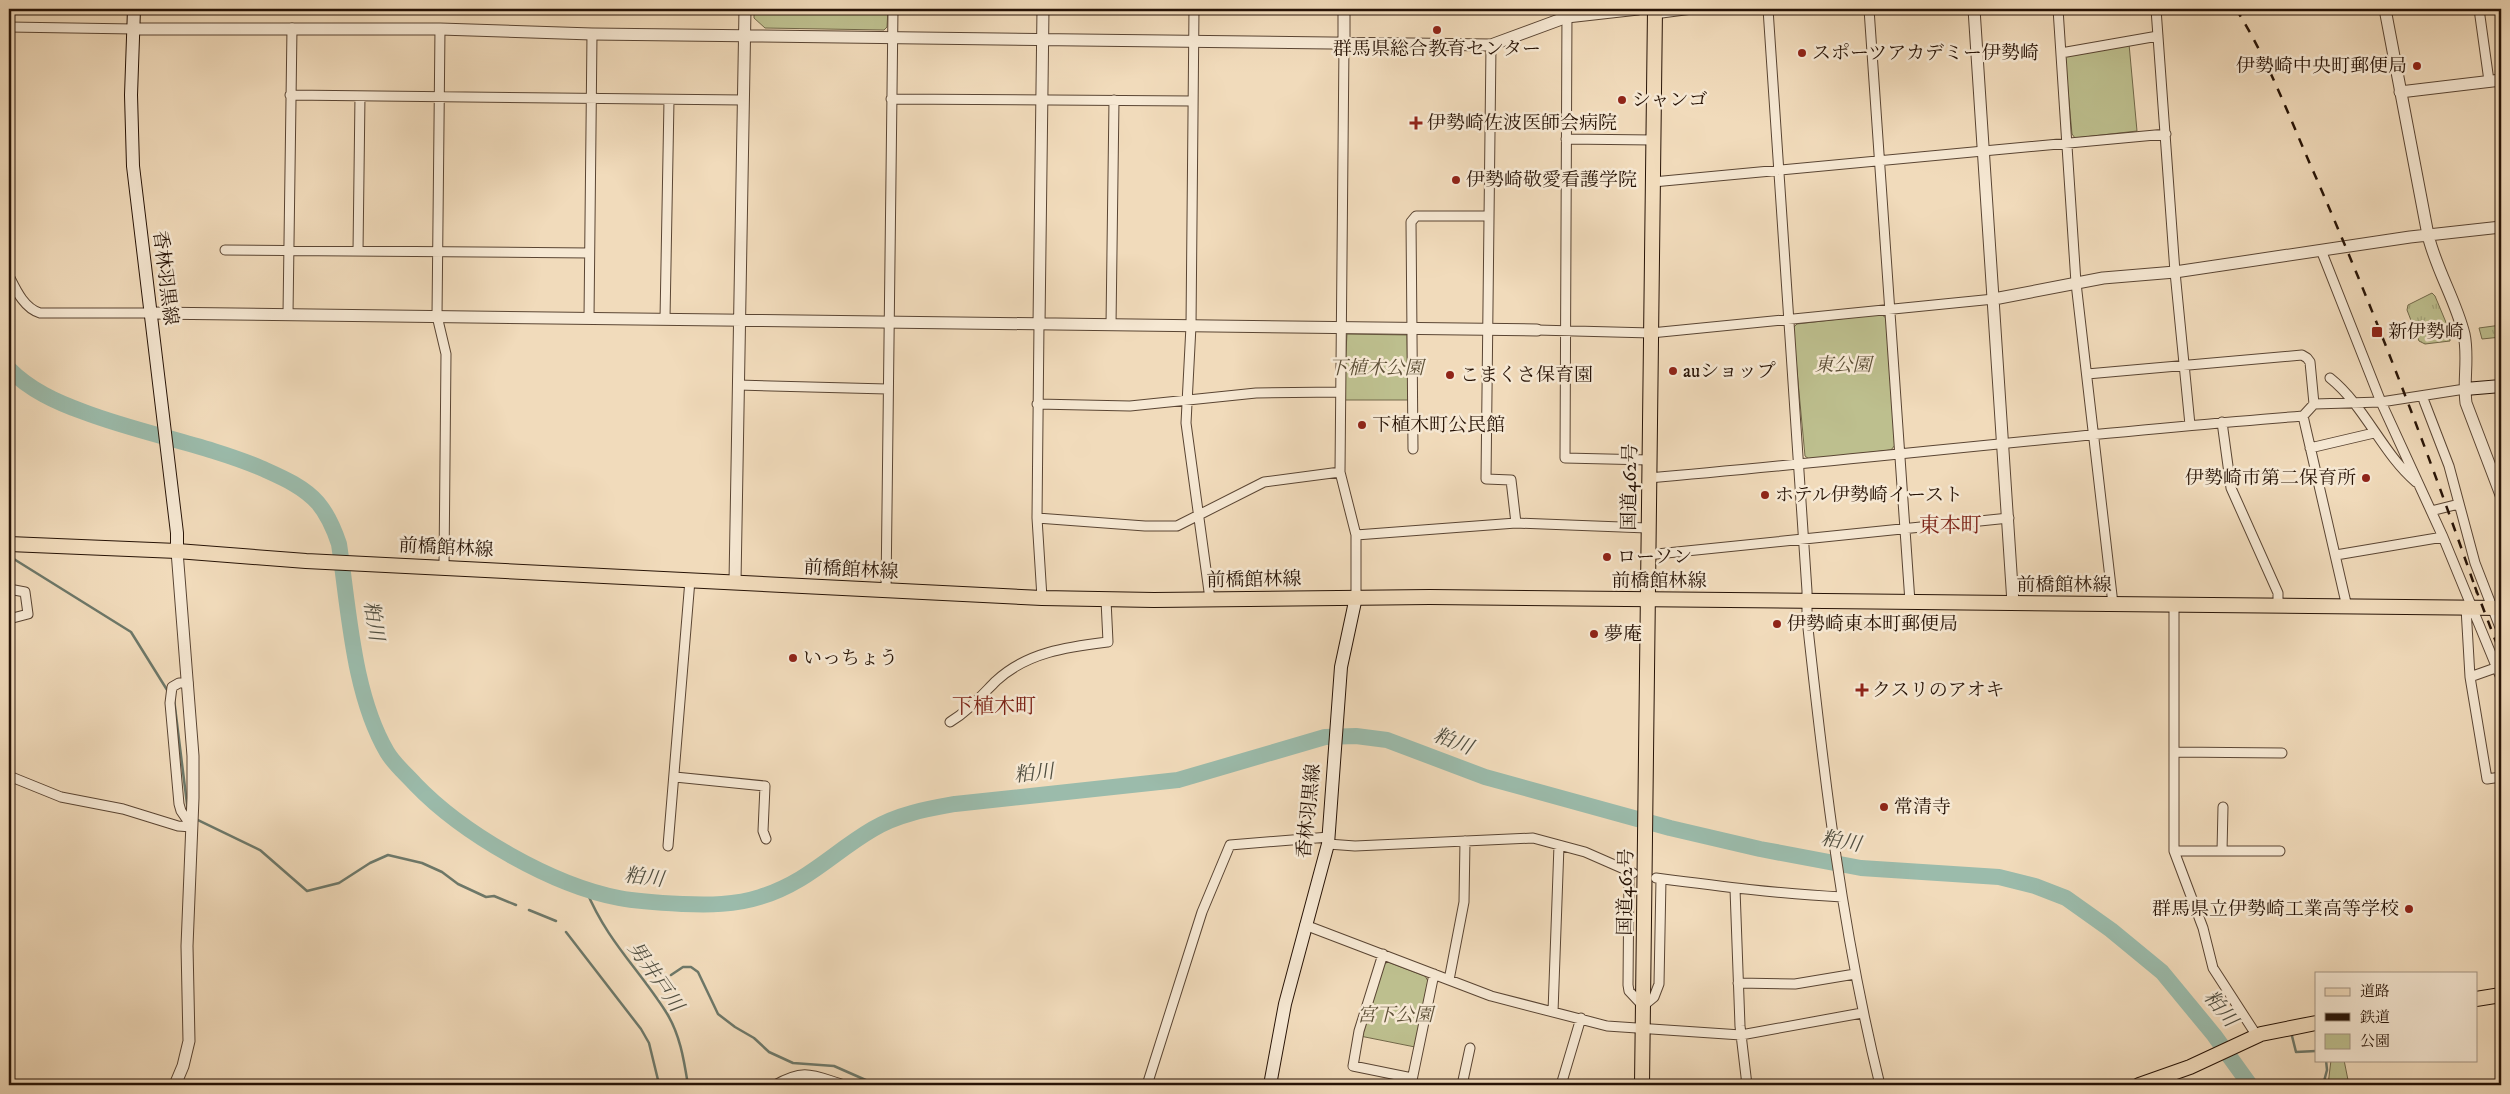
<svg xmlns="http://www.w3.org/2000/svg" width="2510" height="1094" viewBox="0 0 2510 1094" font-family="'IM FELL DW Pica','Noto Serif JP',serif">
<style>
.grass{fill:url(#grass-tufts);stroke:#72694a}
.park{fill:#bdbf8e;stroke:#72694a}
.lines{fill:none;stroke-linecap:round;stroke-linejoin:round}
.stream{stroke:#6d7869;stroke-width:2.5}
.river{stroke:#9bbbab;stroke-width:16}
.minor-casing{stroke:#5a4533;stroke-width:11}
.tertiary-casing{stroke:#5a4533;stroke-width:13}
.secondary-casing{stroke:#271306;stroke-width:14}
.primary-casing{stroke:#271306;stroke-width:16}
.trunk-casing{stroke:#271306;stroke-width:16}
.minor{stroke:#f6e8d3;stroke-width:9}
.tertiary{stroke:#f6e8d3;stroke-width:11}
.secondary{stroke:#f6e8d3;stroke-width:12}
.primary{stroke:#f1dbbb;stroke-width:14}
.trunk{stroke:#f1dbbb;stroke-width:14}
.rail{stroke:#271306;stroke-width:2.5;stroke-dasharray:9 9;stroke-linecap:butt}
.poi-dot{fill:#8f2418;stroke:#f6e8d3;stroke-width:2}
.labels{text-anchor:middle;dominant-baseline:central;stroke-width:5;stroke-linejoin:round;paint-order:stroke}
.poi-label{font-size:19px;fill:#271306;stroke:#f6e8d3;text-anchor:start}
.street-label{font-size:19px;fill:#271306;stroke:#f6e8d3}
.park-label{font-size:19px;font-style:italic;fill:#5c4f36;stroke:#f6e8d3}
.water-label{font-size:20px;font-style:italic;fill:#504e40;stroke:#f6e8d3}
.quarter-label{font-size:21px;fill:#7a1f14;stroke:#f6e8d3}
</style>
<defs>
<pattern id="grass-tufts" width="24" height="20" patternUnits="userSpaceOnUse" patternTransform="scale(1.25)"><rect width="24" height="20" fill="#bdbf8e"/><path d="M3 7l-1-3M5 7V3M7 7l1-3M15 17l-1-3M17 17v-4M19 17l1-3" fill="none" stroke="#a2a379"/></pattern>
</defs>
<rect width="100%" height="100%" fill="#f1dbbb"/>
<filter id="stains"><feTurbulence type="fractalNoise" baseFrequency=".004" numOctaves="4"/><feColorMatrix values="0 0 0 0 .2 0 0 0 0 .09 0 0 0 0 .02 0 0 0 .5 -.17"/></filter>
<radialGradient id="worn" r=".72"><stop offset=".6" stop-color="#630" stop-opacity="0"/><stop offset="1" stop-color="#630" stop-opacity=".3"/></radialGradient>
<!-- grass -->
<path class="grass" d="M2432 293 2435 296 2450 332V341L2425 344 2419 341 2407 310 2408 305Z
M2501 325V337L2482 339 2479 328Z"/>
<!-- park -->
<path class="park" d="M754 9H888L887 27 884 30 765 28 754 18Z
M2129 44 2137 131 2075 138 2072 134 2065 58 2068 55Z
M1881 314 1886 318 1895 445 1891 450 1809 459 1805 456 1793 328 1797 324Z
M1347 334 1407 335 1408 400H1343Z
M1388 962 1425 976 1428 981 1415 1047 1360 1036 1384 964Z
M2331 1060H2344L2349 1085H2328Z"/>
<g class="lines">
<!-- stream -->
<path class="stream" d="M9 556 131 632 169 693
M174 699 188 812
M196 819 260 850 307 891 339 883 370 863 388 855 422 863 442 872 458 884 486 897 494 896 516 905
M586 890C607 941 638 968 666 1012 680 1034 684 1060 688 1085
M529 910 556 921
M566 932 641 1029 649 1043 659 1084
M671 975 683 967H691L698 972 718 1014 735 1027 754 1038 769 1052 793 1063 834 1066 877 1085
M2291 1032 2296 1052 2316 1051
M721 1085V1084
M2323 1085 2327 1070 2326 1060"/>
<!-- river -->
<path class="river" d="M9 369C30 390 56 402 84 412 142 434 204 444 261 468 281 477 303 486 318 503 328 515 334 529 339 544 349 610 353 694 387 752 394 764 406 774 415 784 463 834 552 885 619 898 640 902 662 903 683 904 709 905 735 905 760 897 808 882 832 853 873 829 898 814 927 809 955 804L1178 780 1325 737 1356 736 1387 740 1485 777 1670 828 1760 849 1861 868 1999 877 2035 886 2066 898 2111 930 2162 972 2214 1035 2250 1085"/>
<!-- minor casing -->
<g class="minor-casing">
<path id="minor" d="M1194 9 1191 326 1186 423 1210 599
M1567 9 1565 458 1649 460
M1768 9 1807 591V619C1824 776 1842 932 1880 1085
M1869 9 1910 602
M2058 9 2076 283 2113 604
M2156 9 2175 272 2190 425
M2479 9 2489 81
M1654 14 1692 9
M9 27 134 29
M440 29 437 316 446 354 444 567
M1344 44 1340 472 1356 535V597
M1491 45 1486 479 1511 480 1516 523
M2061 53 2158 36
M290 95 743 100
M891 99 1192 101
M1566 139 1653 140
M1653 182 2166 134
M225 250 589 253
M2321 250 2381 402 2465 389
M358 251 360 96
M9 276C16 290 24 308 40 313H150
M288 314 292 28
M589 318 592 34
M665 319 669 100
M1039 324 1037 518 1042 598
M1111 325 1114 100
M1537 330 1651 333 1994 299
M2087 374 2302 355 2307 358 2310 362 2314 404
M2330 378C2365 406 2382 453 2416 482
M738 385 887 389
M2424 401 2449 466 2475 563 2501 630
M1037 404 1130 406 1256 393 1340 392
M2303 416 2347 607
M2222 422 2231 488 2278 593V606
M2310 448 2374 433
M1413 449 1411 222 1416 216H1489
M1649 478C1867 459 2084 433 2303 416L2314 404 2381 402 2443 537 2501 678
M2431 511 2459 504
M1037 518 1145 526H1177L1264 482 1340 472
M1356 535 1516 523 1647 528
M1647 555 2009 518
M2336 555 2443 537
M9 589 25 592 28 614 9 619
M886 591 893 9
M2174 604V851L2203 928 2213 968 2257 1036
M2466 608 2470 677 2487 779 2501 777
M2470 677 2501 666
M188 683H179L172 687 170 703 179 804 181 811 192 827
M950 722C968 711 981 696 996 681 1027 652 1068 647 1108 642L1106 600
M2174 752 2282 753
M9 776 61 797 123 809 178 826 192 827
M675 777 765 786 763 831 766 839
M1328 844 1355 846 1533 838 1585 852 1633 873
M668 846 690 580
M2174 851H2280
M2222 851 2223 807
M1629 871 1628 985 1629 991 1643 1006 1654 997 1659 984 1661 879
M1656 878C1718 886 1780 894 1842 897
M1735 889 1740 1026 1747 1085
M1305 925 1491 996 1607 1026 1741 1035 1862 1013
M1383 954 1359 1031 1353 1066 1412 1078
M1449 980 1464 902 1465 841
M1738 983 1795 984 1855 974
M1553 1012 1559 845
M775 1085C805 1068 812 1075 844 1085
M1147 1085 1202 912 1230 845 1329 837
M1411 1085 1434 974
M1462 1085 1470 1048
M1561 1085 1581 1018"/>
</g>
<!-- tertiary casing -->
<g class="tertiary-casing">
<path id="tertiary" d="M1974 9 2013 603
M2385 9 2428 235C2436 269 2456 301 2464 334 2469 357 2463 380 2466 403L2501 495
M134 29H440L592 34 1491 45 1567 17 1638 9
M1344 44V9
M2400 92 2501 80
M1994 299 2103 278 2175 272 2410 237 2501 227
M150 313 1537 330
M1039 324 1043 9
M735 582 745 9
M175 1085 183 1066 189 1041 187 946 193 798V756L177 551"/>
</g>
<!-- secondary casing -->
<g class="secondary-casing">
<path id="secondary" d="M134 9 131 95 133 166 177 533V551
M2465 389 2501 386
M1270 1085 1285 1004 1328 844 1341 667 1356 597"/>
</g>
<!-- primary casing -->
<g class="primary-casing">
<path id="primary" d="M9 544 177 551 306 561 1042 598 1154 600 1430 597 2501 608
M2476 999 2501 995
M2139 1085 2190 1067 2261 1034 2316 1023"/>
</g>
<!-- trunk casing -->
<g class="trunk-casing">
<path id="trunk" d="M1642 1085 1655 9"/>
</g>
<!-- minor -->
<use href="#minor" class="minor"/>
<!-- tertiary -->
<use href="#tertiary" class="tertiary"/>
<!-- secondary -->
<use href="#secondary" class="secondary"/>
<!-- primary -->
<use href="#primary" class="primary"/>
<!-- trunk -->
<use href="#trunk" class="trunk"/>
<!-- rail -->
<path class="rail" d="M2236 9C2268 59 2290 119 2314 173 2374 310 2428 451 2477 593
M2475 587 2501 655"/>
</g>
<!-- markers -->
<g class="poi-dot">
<circle cx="1437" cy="30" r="5"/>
<circle cx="1802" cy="53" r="5"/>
<circle cx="2417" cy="66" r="5"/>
<circle cx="1622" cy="100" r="5"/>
<path d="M1413.5 115.5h5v5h5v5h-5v5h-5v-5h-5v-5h5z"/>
<circle cx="1456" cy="180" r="5"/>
<rect x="2371" y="326" width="12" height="12" rx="2.5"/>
<circle cx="1673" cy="371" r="5"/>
<circle cx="1450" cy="375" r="5"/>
<circle cx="1362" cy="425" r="5"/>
<circle cx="2366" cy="478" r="5"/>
<circle cx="1765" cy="495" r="5"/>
<circle cx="1607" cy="557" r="5"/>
<circle cx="1777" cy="624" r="5"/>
<circle cx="1594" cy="634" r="5"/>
<circle cx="793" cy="658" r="5"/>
<path d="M1859.5 682.5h5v5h5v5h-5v5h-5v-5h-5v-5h5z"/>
<circle cx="1884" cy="807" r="5"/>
<circle cx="2409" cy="909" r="5"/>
</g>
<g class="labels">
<!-- poi labels -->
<g class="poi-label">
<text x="1437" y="49" text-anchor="middle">群馬県総合教育センター</text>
<text x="1812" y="53">スポーツアカデミー伊勢崎</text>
<text x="2407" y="66" text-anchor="end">伊勢崎中央町郵便局</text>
<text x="1632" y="100">シャンゴ</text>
<text x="1427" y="123">伊勢崎佐波医師会病院</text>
<text x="1466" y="180">伊勢崎敬愛看護学院</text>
<text x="2388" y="332">新伊勢崎</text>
<text x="1683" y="371">auショップ</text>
<text x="1460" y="375">こまくさ保育園</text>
<text x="1372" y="425">下植木町公民館</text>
<text x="2356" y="478" text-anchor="end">伊勢崎市第二保育所</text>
<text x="1775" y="495">ホテル伊勢崎イースト</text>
<text x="1617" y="557">ローソン</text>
<text x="1787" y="624">伊勢崎東本町郵便局</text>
<text x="1604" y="634">夢庵</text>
<text x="803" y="658">いっちょう</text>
<text x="1872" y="690">クスリのアオキ</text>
<text x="1894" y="807">常清寺</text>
<text x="2399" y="909" text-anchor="end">群馬県立伊勢崎工業高等学校</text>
</g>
<!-- street labels -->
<g class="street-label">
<text transform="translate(165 278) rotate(83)">香林羽黒線</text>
<text transform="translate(1630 487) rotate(-89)">国道462号</text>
<text transform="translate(446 548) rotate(3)">前橋館林線</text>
<text transform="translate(851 570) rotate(3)">前橋館林線</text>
<text transform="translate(1254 580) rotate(-1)">前橋館林線</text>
<text x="1659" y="581">前橋館林線</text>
<text x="2064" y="585">前橋館林線</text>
<text transform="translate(1309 811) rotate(-84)">香林羽黒線</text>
<text transform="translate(1626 892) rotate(-89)">国道462号</text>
</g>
<!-- park labels -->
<g class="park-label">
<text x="1843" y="365">東公園</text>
<text x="1376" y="368">下植木公園</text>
<text x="1395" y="1015">宮下公園</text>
</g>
<!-- water labels -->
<g class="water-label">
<text transform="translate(373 621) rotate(81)">粕川</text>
<text transform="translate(1453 742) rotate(21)">粕川</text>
<text transform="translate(1034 774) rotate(-6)">粕川</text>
<text transform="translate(1841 842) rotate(10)">粕川</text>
<text transform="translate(644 878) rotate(7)">粕川</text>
<text transform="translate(655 977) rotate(55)">男井戸川</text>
<text transform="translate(2220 1009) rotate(51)">粕川</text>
</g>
<!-- quarter labels -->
<g class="quarter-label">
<text x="1950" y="526">東本町</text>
<text x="994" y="707">下植木町</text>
</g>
</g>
<!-- margin -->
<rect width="2510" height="1094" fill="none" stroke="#f1dbbb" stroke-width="30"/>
<rect x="10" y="10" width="2490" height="1074" fill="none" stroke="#271306" stroke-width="2.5"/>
<rect x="15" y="15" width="2480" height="1064" fill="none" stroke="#271306"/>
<!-- legend -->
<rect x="2315" y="972" width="162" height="90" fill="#f6e8d3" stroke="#a39381"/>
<rect x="2325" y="988" width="25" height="8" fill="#f1dbbb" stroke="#a39381"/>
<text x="2360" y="996" font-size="15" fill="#271306">道路</text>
<rect x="2325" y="1013" width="25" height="8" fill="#271306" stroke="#a39381"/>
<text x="2360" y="1022" font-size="15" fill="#271306">鉄道</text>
<rect x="2325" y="1034" width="25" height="15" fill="#bdbf8e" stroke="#a39381"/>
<text x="2360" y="1046" font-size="15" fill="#271306">公園</text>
<rect width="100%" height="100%" filter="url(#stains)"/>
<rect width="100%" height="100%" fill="url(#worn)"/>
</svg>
